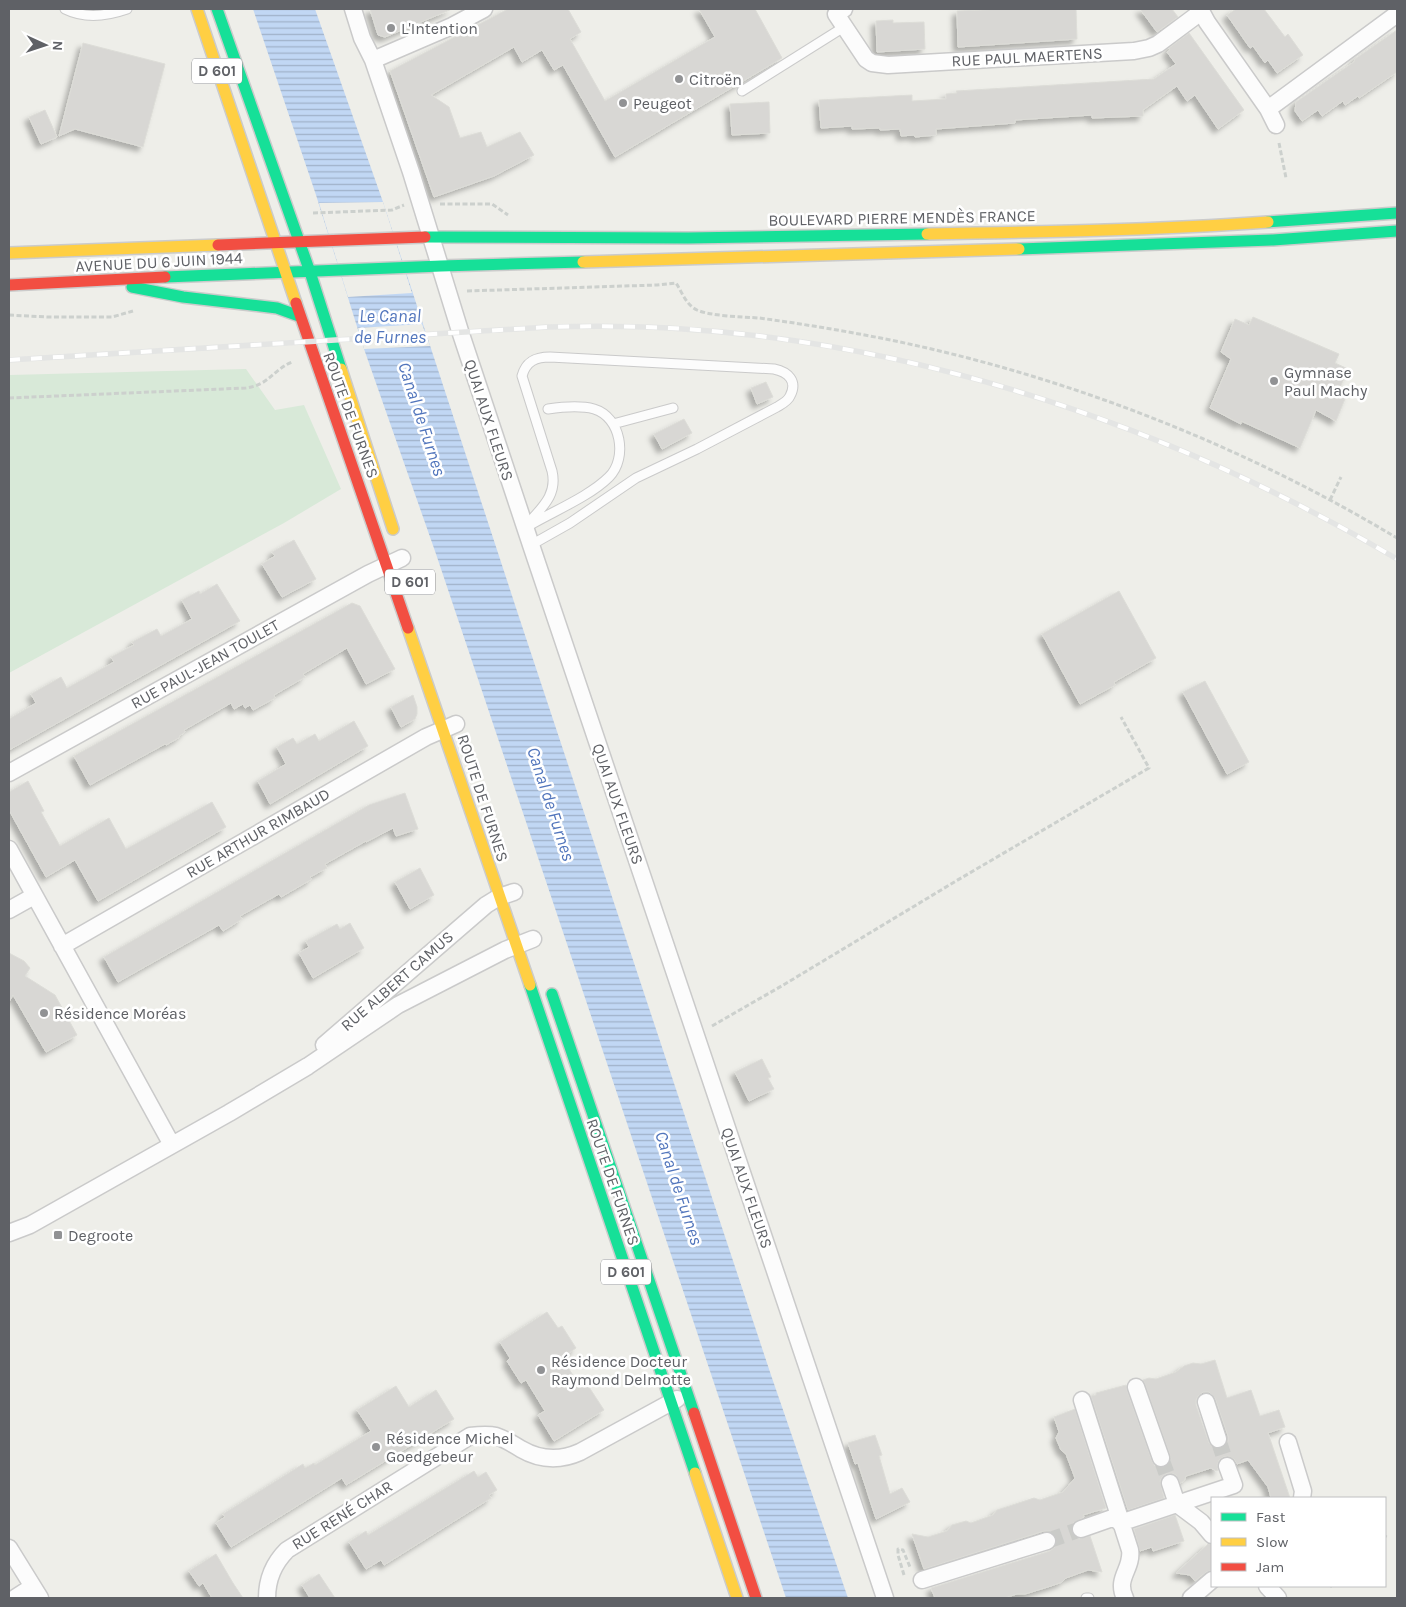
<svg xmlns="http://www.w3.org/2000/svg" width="1406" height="1607" viewBox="0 0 1406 1607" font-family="Karla,sans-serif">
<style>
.green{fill:#d8e9d8}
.water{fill:url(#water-rules)}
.pier{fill:#eeeee9}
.building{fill:#d8d7d4;stroke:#ddddd8;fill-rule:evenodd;filter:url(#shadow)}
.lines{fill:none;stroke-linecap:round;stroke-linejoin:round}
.street-tunnel{stroke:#cacbc8;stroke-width:16;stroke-dasharray:16 8;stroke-linecap:butt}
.lane-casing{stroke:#cacaca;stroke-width:11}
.street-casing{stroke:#cacaca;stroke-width:19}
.fast-casing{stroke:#cbcbcb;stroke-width:14}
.slow-casing{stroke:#cbcbcb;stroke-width:14}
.jam-casing{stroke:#cbcbcb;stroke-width:14}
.path{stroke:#ccd0cd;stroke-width:3;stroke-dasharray:5 2.5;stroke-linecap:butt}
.lane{stroke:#fcfcfc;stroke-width:9}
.street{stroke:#fcfcfc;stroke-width:16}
.fast{stroke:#16e098;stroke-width:11}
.slow{stroke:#ffcf43;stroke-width:11}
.jam{stroke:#f24e42;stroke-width:11}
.rail-casing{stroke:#e4e5e4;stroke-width:5.5}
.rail{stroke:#fff;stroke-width:4;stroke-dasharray:11;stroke-linecap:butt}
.poi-dot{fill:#919294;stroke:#fff;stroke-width:2}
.labels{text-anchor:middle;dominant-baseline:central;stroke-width:5;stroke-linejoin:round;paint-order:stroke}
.shield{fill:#fff;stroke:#8f9094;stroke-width:1}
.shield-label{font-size:15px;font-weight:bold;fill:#5f6166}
.poi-label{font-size:16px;fill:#5f6166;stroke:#fff;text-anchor:start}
.street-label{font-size:16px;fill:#5f6166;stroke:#fff}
.water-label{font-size:18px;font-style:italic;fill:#5175bc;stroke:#fff}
</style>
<defs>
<pattern id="water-rules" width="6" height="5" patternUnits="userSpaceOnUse" patternTransform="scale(1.25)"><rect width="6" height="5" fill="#c1d7f4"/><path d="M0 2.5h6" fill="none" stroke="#a0b2c9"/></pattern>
<filter id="shadow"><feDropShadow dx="-4.5" dy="4.5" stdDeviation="2.5" flood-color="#0004"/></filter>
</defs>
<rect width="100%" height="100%" fill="#eeeee9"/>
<!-- green -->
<path class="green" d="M246 369 275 410 304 405 341 489 284 523 9 673V375Z"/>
<!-- water -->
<path class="water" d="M253 9H315L383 202 518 614 772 1378 848 1598H786L566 941 436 554 364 349 316 195Z"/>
<!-- pier -->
<path class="pier" d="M383 202 412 293 348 297 319 203Z
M422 324 430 346 364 349 358 328Z"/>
<!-- building -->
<path class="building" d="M370 9H452L385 37 378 35Z
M508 9H568L581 32 570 39 605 101 715 37 699 9H755L782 58 615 157 563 65 554 70 542 50 522 62 514 47 431 95 449 107 460 138 481 132 487 147 520 132 534 155 494 176 434 197 390 71Z
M1007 9H1076L1077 39 958 47 957 11Z
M1140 9H1172L1178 17 1157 32Z
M1236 9H1264L1285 37 1288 34 1303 55 1277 73 1268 60 1265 63 1253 46 1250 48 1227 15Z
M893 20V23L924 22 925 49 877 52 876 21Z
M1397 30V72L1359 98 1358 96 1345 105 1343 101 1322 116 1318 110 1302 121 1295 111 1296 102 1348 66 1354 62 1355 59Z
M1189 33 1244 110 1218 129 1195 95 1187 101 1177 86 1143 110V116L1092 118V115L1015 120V123L936 129V135L915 137 914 135 901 136 900 129 880 130V128L852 129V126L821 128 819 100 912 95V101L946 99V94L957 93 956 91 1154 79 1176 64 1167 52 1170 50 1169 48Z
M83 43 165 64 143 147 75 129 59 136Z
M769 102 770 133 732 135 730 104Z
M45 110 57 137 41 144 29 117Z
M1253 317 1339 354 1335 363 1348 369 1339 390 1347 394 1336 421 1316 410 1300 448 1241 421V424L1210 408 1231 359 1221 352 1235 319 1249 325Z
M766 382 773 397 757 404 751 388Z
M684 419 692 433 662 449 654 434Z
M294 540 316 579 282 597 262 564 275 556 272 552Z
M217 584 240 621 9 750V719L36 703 31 694 61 677 67 688 114 662 111 657 134 645 132 642 157 629 161 636 192 619 182 600 199 591 200 594Z
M1119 591 1156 658 1114 682 1115 685 1080 704 1042 634Z
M352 603 360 606 395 669 366 684 347 648 303 674 305 677 274 695 275 698 253 710 250 705 245 708 243 704 234 709 231 703 184 730 185 732 179 736 180 737 166 745 165 744 90 785 74 756Z
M1205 681 1249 762 1227 774 1183 692Z
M413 695 417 707V714L415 719 401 727 391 707Z
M354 721 368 746 270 804 258 781 286 764 277 747 293 738 297 744 315 734 319 741Z
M28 781 44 811 41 812 60 846 109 818 126 849 212 802 226 827 98 901 75 860 46 877 9 810V792Z
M405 793 418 829 396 836 393 828 366 842V841L325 864 327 868 310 877 312 879 281 897 279 894 240 916 242 919 223 931 219 925 118 982 104 957 369 805Z
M420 868 434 895 410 909 395 882Z
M350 923 364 948 313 978 299 953 309 947 306 941 337 924 340 929Z
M9 953 24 961 30 968 25 976 55 995 77 1035 46 1052 13 995 9 1002Z
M762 1059 771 1077 768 1078 774 1089 749 1101 735 1072Z
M547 1312 558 1328 562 1326 576 1348 562 1358 581 1388 587 1384 604 1410 554 1441 538 1415 545 1411 526 1380 521 1383 507 1361 510 1358 500 1342Z
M1215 1360 1227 1398 1251 1390 1260 1416 1279 1410 1285 1427 1268 1433 1290 1498H1271L1268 1487 1248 1460 1237 1464 1234 1459 1228 1456 1223 1457 1219 1460 1217 1465 1218 1470 1216 1471 1211 1468 1186 1476 1184 1481 1180 1483 1176 1475 1172 1473 1166 1474 1162 1477 1160 1481 1164 1498 1128 1510 1091 1396 1096 1395V1393L1126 1385 1127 1390 1152 1461 1155 1466 1164 1468 1169 1464 1171 1459 1170 1455 1145 1384 1143 1380 1149 1378 1156 1379 1176 1372 1184 1366 1193 1363 1201 1364ZM1203 1392H1209L1215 1398 1228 1436V1441L1226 1445 1221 1449H1215L1209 1443 1196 1405V1400L1198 1396Z
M396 1386 409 1407 436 1390 454 1419 346 1485 342 1478 231 1547 216 1523 225 1517 223 1514 303 1464 305 1468 314 1463 315 1465 371 1431 357 1410Z
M1075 1409 1106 1508 1083 1515 1084 1517 1073 1523 1071 1532 1074 1536 1079 1539 1090 1536 1102 1572 1088 1570 1066 1578 1062 1582 1051 1586 1025 1594H1017L1004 1598H935L931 1588 1050 1551 1055 1547 1057 1543 1054 1534 1050 1531H1044L924 1569 912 1534 928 1537 947 1531 952 1525 966 1521 971 1523 993 1515 997 1510 1034 1498 1040 1500 1063 1492 1075 1478 1066 1454 1061 1450 1056 1438 1059 1432 1054 1417Z
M875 1435 882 1455 879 1456 890 1494 902 1488 910 1502 876 1519 858 1463 855 1464 848 1443Z
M474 1471 478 1477 486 1472 497 1490 489 1495 491 1498 384 1565 381 1560 366 1569 349 1542 366 1531 368 1535Z
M1175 1515 1184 1541 1153 1551 1152 1547 1140 1551 1134 1529Z
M1208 1544 1212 1545V1570L1206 1572 1195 1581 1190 1575 1176 1573Z
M216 1554 233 1583 243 1598H212L203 1583 199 1586 189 1571Z
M319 1574 335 1598H310L302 1585Z"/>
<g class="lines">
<!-- street-tunnel -->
<path class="street-tunnel" d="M1218 1439 1227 1466
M1161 1458 1170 1483
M1047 1541 1081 1529"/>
<!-- lane casing -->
<g class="lane-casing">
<path id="lane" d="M65 9C85 19 107 16 127 9
M742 91 844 27
M613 424 673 408
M530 525C554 511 590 496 609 477 628 458 621 417 594 409 579 405 562 407 548 409
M525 527C540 509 558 496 552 471L522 376C526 361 536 357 550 357L774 369C788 372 798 381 790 396 788 401 782 404 777 407L697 449 636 478 570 523 531 545
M1086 1598H1089"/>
</g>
<!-- street casing -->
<g class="street-casing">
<path id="street" d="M353 9 362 38 373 60 411 172 460 331 531 545 885 1598
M844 9 836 14 866 59 872 63 888 65 1134 51 1149 48 1158 44 1201 12
M1200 9 1207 22 1268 109 1276 125
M373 60 452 26 484 9
M1268 109 1397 14
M9 773 368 574 402 558
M9 849 172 1145
M9 910 34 896
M62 946 426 737 456 724
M324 1045 486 905 499 897 514 892
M9 1233 30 1225 229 1113 308 1066 398 1005 505 950 533 939
M1136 1387 1161 1458
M1082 1400 1130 1550C1133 1569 1115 1578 1125 1598
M1206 1402 1218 1439
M1288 1442 1303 1491 1302 1498
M1170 1483 1177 1504 1201 1522 1212 1535
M1120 1523 1234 1485 1227 1466
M1081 1529 1118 1516
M9 1548 40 1598
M922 1580 1047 1541
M1267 1586 1278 1598
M15 1598 32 1587
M267 1598C267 1579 273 1564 287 1550L470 1436C478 1435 488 1434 496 1436 505 1439 513 1444 521 1449 540 1460 560 1461 580 1452L677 1399
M1191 1598 1212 1580"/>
</g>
<!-- fast casing -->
<g class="fast-casing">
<path id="fast" d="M217 9 310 272 341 369
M1268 222 1397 213
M425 237 688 238 927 234
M1019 249 1273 240 1397 231
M165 277 441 266 583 262
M132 287 183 297 277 308 299 316
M530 985 695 1473
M552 994 694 1413"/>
</g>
<!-- slow casing -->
<g class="slow-casing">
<path id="slow" d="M197 9 296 303
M927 234C1041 232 1155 230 1268 222
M9 253 218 245
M583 262 1019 249
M341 369 393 529
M408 628 530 985
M695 1473 737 1598"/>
</g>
<!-- jam casing -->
<g class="jam-casing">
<path id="jam" d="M218 245 425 237
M9 285 165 277
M296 303 408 628
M694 1413 756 1598"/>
</g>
<!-- path -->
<path class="path" d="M1279 143 1286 178
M440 204H492L508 215
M313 213 392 210 404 205
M467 291 657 285 676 283C682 292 686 305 697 310 710 316 743 317 759 318 796 323 833 329 870 336 1054 371 1237 442 1397 538
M9 315 47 317H112L133 311
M9 398 246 388C269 385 273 370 292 362
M1330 500 1341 477
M712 1026 785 984 956 881 1149 768 1121 717
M1385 1537 1386 1535
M904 1575 898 1555V1549L903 1550 910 1567
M1330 1587 1331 1586"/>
<!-- lane -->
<use href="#lane" class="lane"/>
<!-- street -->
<use href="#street" class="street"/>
<!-- fast -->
<use href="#fast" class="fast"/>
<!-- slow -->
<use href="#slow" class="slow"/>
<!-- jam -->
<use href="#jam" class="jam"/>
<!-- rail casing -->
<g class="rail-casing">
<path id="rail" d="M9 360 548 327C589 326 629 326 669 328 923 342 1179 430 1397 559"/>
</g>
<!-- rail -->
<use href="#rail" class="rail"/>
</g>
<!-- markers -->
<g class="poi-dot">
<circle cx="391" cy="28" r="5"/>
<circle cx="679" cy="79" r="5"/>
<circle cx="623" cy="103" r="5"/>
<circle cx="1274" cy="381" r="5"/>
<circle cx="44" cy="1013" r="5"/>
<rect x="53" y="1230" width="10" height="10" rx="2.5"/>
<circle cx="541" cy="1370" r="5"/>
<circle cx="376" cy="1447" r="5"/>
</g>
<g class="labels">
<!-- shield labels -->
<g class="shield">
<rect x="192" y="58.5" width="50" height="25" rx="4"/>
<rect x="385" y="569.5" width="50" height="25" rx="4"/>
<rect x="601" y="1259.5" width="50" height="25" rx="4"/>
</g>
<g class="shield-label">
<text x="217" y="71">D 601</text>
<text x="410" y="582">D 601</text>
<text x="626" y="1272">D 601</text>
</g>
<!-- poi labels -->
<g class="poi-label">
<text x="401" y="28">L'Intention</text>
<text x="689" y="79">Citroën</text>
<text x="633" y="103">Peugeot</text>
<text x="1284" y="372">Gymnase<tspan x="1284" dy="18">Paul Machy</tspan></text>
<text x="54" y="1013">Résidence Moréas</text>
<text x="68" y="1235">Degroote</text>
<text x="551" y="1361">Résidence Docteur<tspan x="551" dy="18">Raymond Delmotte</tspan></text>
<text x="386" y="1438">Résidence Michel<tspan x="386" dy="18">Goedgebeur</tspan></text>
</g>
<!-- street labels -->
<g class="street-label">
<text transform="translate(1027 57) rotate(-3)">RUE PAUL MAERTENS</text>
<text transform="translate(902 218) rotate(-1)">BOULEVARD PIERRE MENDÈS FRANCE</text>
<text transform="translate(159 262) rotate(-3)">AVENUE DU 6 JUIN 1944</text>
<text transform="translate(351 415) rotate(70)">ROUTE DE FURNES</text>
<text transform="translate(489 420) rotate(72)">QUAI AUX FLEURS</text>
<text transform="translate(205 664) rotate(-29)">RUE PAUL-JEAN TOULET</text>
<text transform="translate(483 798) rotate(72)">ROUTE DE FURNES</text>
<text transform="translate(618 804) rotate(71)">QUAI AUX FLEURS</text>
<text transform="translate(258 833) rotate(-30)">RUE ARTHUR RIMBAUD</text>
<text transform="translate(397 981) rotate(-41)">RUE ALBERT CAMUS</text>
<text transform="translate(613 1182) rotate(71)">ROUTE DE FURNES</text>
<text transform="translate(747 1188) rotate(71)">QUAI AUX FLEURS</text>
<text transform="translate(342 1515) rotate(-32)">RUE RENÉ CHAR</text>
</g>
<!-- water labels -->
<g class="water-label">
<text x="390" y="316">Le Canal<tspan x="390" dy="21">de Furnes</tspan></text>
<text transform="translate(422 419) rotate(72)">Canal de Furnes</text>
<text transform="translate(551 804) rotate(72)">Canal de Furnes</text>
<text transform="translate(679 1188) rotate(72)">Canal de Furnes</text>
</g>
</g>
<!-- border -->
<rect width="1406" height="1607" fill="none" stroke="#5f6166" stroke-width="20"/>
<!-- legend -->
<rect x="1211" y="1497" width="175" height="90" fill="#ffffff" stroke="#bfc0c2"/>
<rect x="1221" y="1513" width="25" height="8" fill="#16e098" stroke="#bfc0c2"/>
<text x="1256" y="1522" font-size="15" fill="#5f6166">Fast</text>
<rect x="1221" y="1538" width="25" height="8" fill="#ffcf43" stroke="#bfc0c2"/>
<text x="1256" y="1547" font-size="15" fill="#5f6166">Slow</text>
<rect x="1221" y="1563" width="25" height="8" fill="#f24e42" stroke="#bfc0c2"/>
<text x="1256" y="1572" font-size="15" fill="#5f6166">Jam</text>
<!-- north arrow -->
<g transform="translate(45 45) rotate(93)" stroke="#ffffff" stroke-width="4" paint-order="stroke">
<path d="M0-4L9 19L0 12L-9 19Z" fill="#5f6166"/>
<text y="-8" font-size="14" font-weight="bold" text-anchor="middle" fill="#5f6166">N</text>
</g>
</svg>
